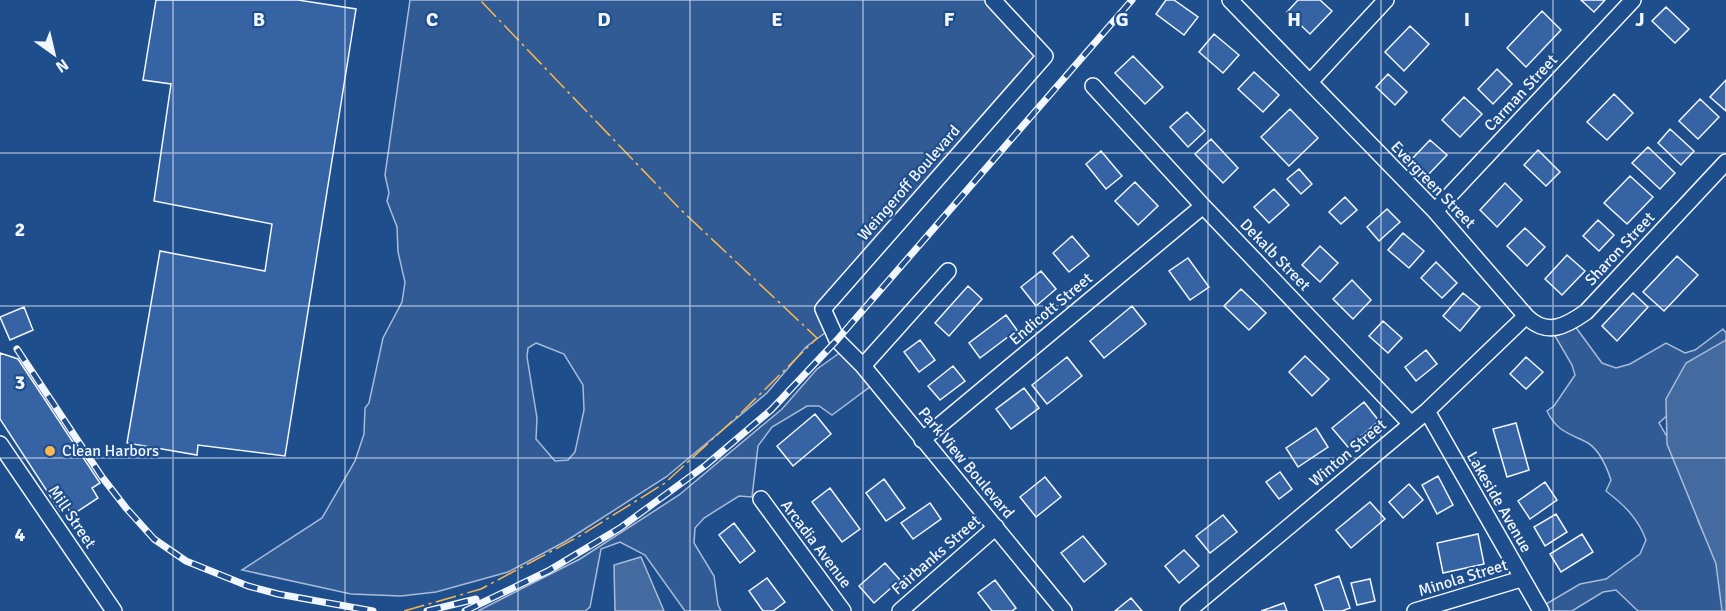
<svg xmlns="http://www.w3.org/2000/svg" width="1726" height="611" viewBox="0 0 1726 611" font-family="Signika,sans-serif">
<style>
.green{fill:#305b95;stroke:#a8bbd7;stroke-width:1.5;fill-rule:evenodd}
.water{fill:#446ba0;stroke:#a8bbd7;stroke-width:1.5}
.building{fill:#3563a3;stroke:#f2f6ff;stroke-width:1.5}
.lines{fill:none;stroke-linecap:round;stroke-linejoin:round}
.minor-casing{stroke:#f2f6ff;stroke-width:18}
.minor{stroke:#1f4e8c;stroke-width:15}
.rail-casing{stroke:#f2f6ff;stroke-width:7}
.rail{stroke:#1f4e8c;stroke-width:4.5;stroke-dasharray:14;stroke-linecap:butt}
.power{stroke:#ffb74d;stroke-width:1.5;stroke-dasharray:21 4.5 3 4.5;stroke-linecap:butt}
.grid{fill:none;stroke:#f2f6ff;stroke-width:1.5;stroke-opacity:0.55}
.poi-dot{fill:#ffb74d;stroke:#1f4e8c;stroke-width:2}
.labels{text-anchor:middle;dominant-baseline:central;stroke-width:4.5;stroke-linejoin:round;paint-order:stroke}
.street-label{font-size:16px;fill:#f2f6ff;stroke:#1f4e8c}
.poi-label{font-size:16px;fill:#f2f6ff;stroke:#1f4e8c;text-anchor:start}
.grid-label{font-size:20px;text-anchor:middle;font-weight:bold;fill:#f2f6ff;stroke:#1f4e8c;stroke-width:4.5;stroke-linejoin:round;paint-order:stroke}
</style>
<rect width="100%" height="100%" fill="#1f4e8c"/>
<!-- green -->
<path class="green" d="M410 0H992L1036 53 1035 57 824 296 833 327 806 347 767 393 666 477 566 541 508 572 436 592 401 596 351 594 242 570 322 518 355 461 364 434 365 408 369 403 383 338 402 302 405 282 398 252 397 227 387 201 389 193 385 175ZM536 343 564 354 583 385 584 410 575 452 568 460 555 461 536 439 537 418 527 357 528 348Z
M1569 318 1602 363 1616 368 1630 364 1666 343 1685 353 1695 350 1723 329 1726 333V341L1673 410 1659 423 1676 452 1699 523 1725 578 1726 611H1638L1616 590 1603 592 1572 611H1540L1541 607 1580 584 1606 579 1640 554 1646 540C1638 518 1624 505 1606 491L1611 480C1607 468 1599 450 1588 443 1569 433 1557 432 1547 411L1554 406 1575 375 1572 365 1548 324Z
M848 347 875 383 832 415 819 406H807L772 427 758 446 752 497 739 496 704 518 695 528 694 543 714 576 718 605 721 611H685L645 555 620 542 601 549 590 607 585 611H478L580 559 679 495 782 409 817 369Z"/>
<!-- water -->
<path class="water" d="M1726 340V611H1722L1716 564 1667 444 1666 399 1686 363Z
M641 557 664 611H615L614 565Z"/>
<!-- building -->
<path class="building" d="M156 0H298L356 9 285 456 198 445 197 455 127 443 160 251 265 271 272 224 154 201 171 84 143 80Z
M1166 0H1174L1198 17 1184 35 1156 14Z
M1298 0H1320L1332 11 1310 34 1287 12Z
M1581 0H1605L1594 12Z
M1666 7 1689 29 1675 43 1652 21Z
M1542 11 1561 30 1526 67 1507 48Z
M1410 26 1429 44 1404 71 1385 52Z
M1214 34 1239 55 1223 73 1199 52Z
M1133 56 1163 87 1145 104 1115 73Z
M1497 69 1512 84 1493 104 1478 89Z
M1254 72 1279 95 1263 112 1238 89Z
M1388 74 1407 92 1395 105 1376 87Z
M1726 80V111L1710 97Z
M1614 94 1633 113 1607 140 1587 122Z
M1464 97 1482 114 1460 137 1442 120Z
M1700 99 1719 117 1698 139 1679 121Z
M1290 109 1318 138 1289 166 1261 137Z
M1187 112 1205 131 1188 147 1170 127Z
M1670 129 1694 151 1681 165 1658 143Z
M1211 139 1238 168 1223 183 1195 154Z
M1430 140 1447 155 1428 175 1411 160Z
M1648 147 1675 173 1660 189 1632 163Z
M1538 150 1560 172 1546 186 1524 165Z
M1101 151 1122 176 1106 189 1086 164Z
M1299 169 1312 184 1301 194 1287 179Z
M1630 176 1653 197 1627 224 1604 203Z
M1135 182 1158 206 1138 225 1115 201Z
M1505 183 1522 200 1497 227 1480 210Z
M1274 189 1289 205 1269 223 1254 207Z
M1345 197 1357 210 1341 224 1329 212Z
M1387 209 1400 222 1379 241 1367 227Z
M1598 220 1614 235 1599 251 1583 236Z
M1525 228 1545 247 1527 266 1507 246Z
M1403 233 1424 251 1409 268 1388 250Z
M1072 236 1089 256 1069 272 1053 253Z
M1320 246 1338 263 1320 282 1302 265Z
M1567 255 1585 271 1562 295 1545 279Z
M1677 256 1698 275 1664 311 1643 292Z
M1188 258 1209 287 1190 300 1169 271Z
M1436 262 1457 283 1442 298 1421 278Z
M1041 271 1056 289 1036 306 1021 287Z
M1352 280 1371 300 1353 319 1333 299Z
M968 286 982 299 949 336 935 323Z
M1241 289 1266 313 1249 330 1224 306Z
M1463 293 1480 307 1460 331 1443 316Z
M1633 293 1648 307 1617 341 1602 326Z
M1132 306 1146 324 1104 358 1090 341Z
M24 307 33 330 10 340 0 317Z
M1006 315 1017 330 980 358 969 343Z
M1383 321 1402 338 1388 353 1369 336Z
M920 340 935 360 919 372 904 352Z
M1426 350 1437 364 1416 381 1405 367Z
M0 353 18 359 100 483 92 488 98 498 72 515 67 507 60 511 0 419Z
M1305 356 1329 379 1312 396 1289 372Z
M1067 357 1082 376 1047 404 1032 385Z
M1526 357 1543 372 1526 389 1510 374Z
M953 366 965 381 940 400 928 386Z
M1024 388 1039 408 1011 429 996 409Z
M1364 402 1379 421 1348 447 1332 428Z
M815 414 831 434 793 466 777 446Z
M1516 423 1529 470 1507 477 1493 429Z
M1316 428 1328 447 1298 467 1286 448Z
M1280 472 1292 489 1279 499 1266 482Z
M1438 476 1453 505 1437 514 1422 485Z
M1045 477 1061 497 1036 517 1020 497Z
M884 479 905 508 886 521 866 493Z
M1545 482 1557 500 1530 519 1518 501Z
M1409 484 1423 500 1403 518 1389 502Z
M830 488 860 529 842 542 812 502Z
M1370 502 1385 519 1351 548 1336 530Z
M930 503 941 519 913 539 901 523Z
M1556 514 1567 532 1545 546 1534 527Z
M1223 515 1237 532 1210 553 1196 536Z
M734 523 755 551 740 563 719 535Z
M1478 534 1484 564 1443 573 1437 543Z
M1582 534 1593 552 1561 572 1550 554Z
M1083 536 1106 564 1084 582 1061 553Z
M1184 550 1199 566 1179 583 1165 566Z
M885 563 900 580 874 603 859 586Z
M1339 576 1350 608 1342 611H1324L1315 585Z
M767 578 785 602 773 611H763L749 591Z
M1370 579 1375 601 1357 605 1351 583Z
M995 580 1016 608 1012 611H992L978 593Z
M1131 598 1142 611H1115Z
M1284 603 1287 611H1261Z"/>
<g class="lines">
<!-- minor casing -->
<g class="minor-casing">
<path id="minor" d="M993 0 1045 56 823 309 837 340 863 366 1064 611
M1230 0 1435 211 1526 316C1547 337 1566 326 1586 312L1726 162
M1310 82 1386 0
M1093 86 1203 206 1411 424
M1435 211 1633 0
M863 366 948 271
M1427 411 1541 611
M922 440 1203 206
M0 444 114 611
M761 499 843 611
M900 611 996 527
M1188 611 1427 411 1526 316
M1415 611 1521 579"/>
</g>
<!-- minor -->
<use href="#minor" class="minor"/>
<!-- rail casing -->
<g class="rail-casing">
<path id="rail" d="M17 349 102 477 126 508 154 539 186 561 248 586 278 594 373 611
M427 611 476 599
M465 611 548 571 620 528 706 465 771 410 837 340 1132 0"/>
</g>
<!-- rail -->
<use href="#rail" class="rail"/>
<!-- power -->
<path class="power" d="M404 611 481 589 578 537 665 483 743 411 817 338 681 210 480 0"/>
</g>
<!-- grid -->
<path class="grid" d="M173 0V611M345 0V611M518 0V611M690 0V611M863 0V611M1036 0V611M1208 0V611M1381 0V611M1553 0V611M0 153H1726M0 306H1726M0 458H1726"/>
<!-- markers -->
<circle class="poi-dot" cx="50" cy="451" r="6"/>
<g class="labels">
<!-- street labels -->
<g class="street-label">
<text transform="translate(1521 93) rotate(-47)">Carman Street</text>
<text transform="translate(909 183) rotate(-49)">Weingeroff Boulevard</text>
<text transform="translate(1433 185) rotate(46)">Evergreen Street</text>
<text transform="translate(1620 249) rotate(-47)">Sharon Street</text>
<text transform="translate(1275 255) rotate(46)">Dekalb Street</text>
<text transform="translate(1051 309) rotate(-40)">Endicott Street</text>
<text transform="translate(1348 453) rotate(-40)">Winton Street</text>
<text transform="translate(966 463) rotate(50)">Park View Boulevard</text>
<text transform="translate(1499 502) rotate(60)">Lakeside Avenue</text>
<text transform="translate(72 517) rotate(56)">Mill Street</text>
<text transform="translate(816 544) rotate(53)">Arcadia Avenue</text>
<text transform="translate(936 555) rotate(-41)">Fairbanks Street</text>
<text transform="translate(1463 578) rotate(-17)">Minola Street</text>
</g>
<!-- poi labels -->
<g class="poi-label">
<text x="62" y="451">Clean Harbors</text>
</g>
</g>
<g class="grid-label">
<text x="259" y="26">B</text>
<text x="432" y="26">C</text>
<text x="604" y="26">D</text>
<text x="777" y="26">E</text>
<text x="949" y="26">F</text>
<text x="1122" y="26">G</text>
<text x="1294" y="26">H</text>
<text x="1467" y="26">I</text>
<text x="1640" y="26">J</text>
<text x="20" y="236">2</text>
<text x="20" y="389">3</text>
<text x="20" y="541">4</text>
</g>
<!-- north arrow -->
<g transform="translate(54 54) rotate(146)" stroke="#1f4e8c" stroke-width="4.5" paint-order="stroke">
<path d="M0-4.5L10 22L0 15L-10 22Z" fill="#f2f6ff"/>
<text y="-9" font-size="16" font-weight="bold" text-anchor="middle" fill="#f2f6ff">N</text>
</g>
</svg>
